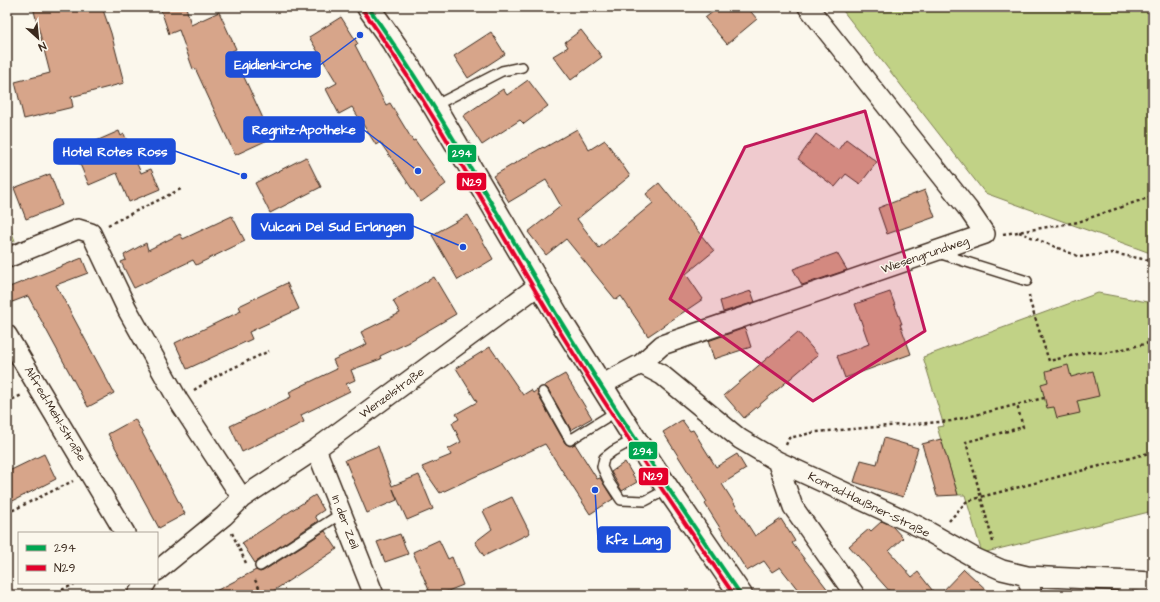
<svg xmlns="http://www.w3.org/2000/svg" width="1160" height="602" viewBox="0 0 1160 602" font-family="'Architects Daughter',sans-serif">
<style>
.green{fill:#c1d286;stroke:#7e7e52}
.building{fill:#d7a58a;stroke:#3b2a1e}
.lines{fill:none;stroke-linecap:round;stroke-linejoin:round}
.service-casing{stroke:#3b2a1e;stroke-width:12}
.minor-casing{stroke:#3b2a1e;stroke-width:22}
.tertiary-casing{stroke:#3b2a1e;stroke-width:25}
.path{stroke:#3b2a1e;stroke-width:2.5;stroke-dasharray:3 3;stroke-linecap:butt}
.service{stroke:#fbf7ec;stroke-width:9}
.minor{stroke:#fbf7ec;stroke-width:19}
.tertiary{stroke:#fbf7ec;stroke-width:22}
.bus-1-casing{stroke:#fbf7ec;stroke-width:7}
.bus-2-casing{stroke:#fbf7ec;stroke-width:7}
.bus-1{stroke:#00a651;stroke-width:4}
.bus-2{stroke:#e4002b;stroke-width:4}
.marked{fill:#c2185b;fill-opacity:0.2;stroke:#c2185b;stroke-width:3;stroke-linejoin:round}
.labels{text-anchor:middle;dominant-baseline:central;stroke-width:3;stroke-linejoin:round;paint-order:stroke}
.street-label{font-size:12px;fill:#3b2a1e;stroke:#fbf7ec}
.leader{fill:none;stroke:#1d4ed8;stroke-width:1.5}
.callout-dot{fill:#1d4ed8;stroke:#fbf7ec;stroke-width:1.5}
.callout{fill:#1d4ed8;stroke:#1d4ed8;stroke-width:1.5}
.callout-label{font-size:13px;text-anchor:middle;font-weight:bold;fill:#fff}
.line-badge{stroke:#fbf7ec;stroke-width:1.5}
.badge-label{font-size:11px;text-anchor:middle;font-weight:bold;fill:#fff}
</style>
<rect width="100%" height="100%" fill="#fbf7ec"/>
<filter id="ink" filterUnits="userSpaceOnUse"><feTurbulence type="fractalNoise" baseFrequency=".025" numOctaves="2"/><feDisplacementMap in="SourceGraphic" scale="8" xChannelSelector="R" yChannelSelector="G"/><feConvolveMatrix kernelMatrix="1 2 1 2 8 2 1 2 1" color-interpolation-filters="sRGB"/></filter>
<g filter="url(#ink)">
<!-- green -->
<path class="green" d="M840 7H1153V254L985 193Z
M7 219 15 241 7 244Z
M1098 293 1153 303V511L982 553 965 495H958L937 427 944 426 923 357Z"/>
<!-- building -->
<path class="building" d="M33 7H102L111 33 124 83 71 97 73 107 24 119 15 82 50 73Z
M160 7H186L191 25 219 12 236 49 232 51 272 138 235 155 195 68 193 69 179 30 169 34Z
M719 7H747L757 19 727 44 705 18Z
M341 17 358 44 355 45 386 105 390 103 413 141 415 140 446 184 421 202 380 142 376 145 352 107 339 114 326 89 337 83 309 37Z
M581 30 602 57 571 80 553 56 568 47 565 42Z
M491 32 505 54 468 78 454 56Z
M528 80 548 106 524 124 520 120 482 145 463 116 503 89 507 95Z
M577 129 589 150 605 140 630 176 577 219 599 248 653 203 646 194 659 183 714 251 686 274 703 299 648 336 621 296 616 300 566 239 546 255 528 232 561 206 546 180 509 202 493 176 543 147 544 148Z
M119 131 121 136 124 134 141 173 151 169 160 189 129 202 117 173 89 185 76 155 80 153 78 149Z
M816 134 838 150 846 139 877 162 860 184 846 174 835 187 798 159Z
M306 157 321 187 270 213 255 183Z
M50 174 62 205 26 219 14 188Z
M925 190 935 217 887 234 878 208Z
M468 215 493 259 458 280 432 235Z
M232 216 245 241 196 265 193 260 134 288 121 262 126 260 124 255 146 243 148 250 180 234 183 239Z
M837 253 847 270 802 285 793 269Z
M82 258 88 273 56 285 114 393 88 407 28 296 7 304V288Z
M434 277 456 314 410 341V342L380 356 381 359 351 370 355 380 346 384 350 391 301 415 304 422 242 452 230 426 291 397 289 392 337 369 333 360 367 344 361 332 400 313 393 301Z
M287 283 299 309 249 332 252 339 187 369 175 343 241 311 239 306Z
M751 291 755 302 723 312 720 301Z
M890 292 902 324H900L911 354 845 378 837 356 869 344 855 304Z
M745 328 751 347 714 359 708 341Z
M798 332 818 355 744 418 724 395Z
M490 347 523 395 531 390 533 393 537 390 538 395 565 443 570 446 575 444 597 479 600 478 613 499 590 514 545 444 440 493 422 467 451 455 448 449 461 442 452 423 459 419 456 414 477 402 456 368Z
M1068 365 1071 377 1093 371 1099 396 1077 401 1080 413 1057 418 1054 407 1047 408 1041 384 1048 382 1046 371Z
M565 374 592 418 571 430 548 389 544 386Z
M135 419 185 514 159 528 108 434Z
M682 420 690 431 693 430 716 467 737 454 746 469 722 484 755 536 781 519 795 541 792 543 832 595H802L780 567 772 572 764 561 747 571 705 504 707 502 663 432Z
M884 438 918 448 903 497 854 482 861 460 877 464Z
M941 439 944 449 958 495 937 496 922 444Z
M378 446 392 486 419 475 433 509 407 520 393 489 397 500 367 513 345 460Z
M44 454 56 479 7 504V472Z
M625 462 637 482 622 491 611 472Z
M315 495 324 510 315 516 318 521 255 563 242 543Z
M512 497 530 533 484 556 475 542 492 529 483 511Z
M882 521 892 526 903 538 889 551 912 577 918 572 936 595H893L849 546 869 529 871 531Z
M325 531 337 549 267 595H208L256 570 260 572 263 571Z
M400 534 408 554 385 562 377 542Z
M439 540 448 559 452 557 463 585 438 595H431L413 552Z
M964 569 992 595H939Z"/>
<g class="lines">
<!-- service casing -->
<g class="service-casing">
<path id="service" d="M434 106 502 71 522 67
M938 253 1027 281
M543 392 570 440 617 411
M635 439 613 451 604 458 602 467 609 482 621 500 645 501 668 489
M260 566 342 513
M1122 580 1125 595"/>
</g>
<!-- minor casing -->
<g class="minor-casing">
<path id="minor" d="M7 258 78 229 91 233 127 309 178 400 242 498
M7 335 125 533
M641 364 662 375 740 439 777 461 920 527 975 558 1002 570 1027 576 1153 582
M601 385 641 364 662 345 985 234 968 209 808 7
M316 449 374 595
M777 461 793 507 855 595
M157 571 224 516 242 498 316 449 539 285
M1027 576 1032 595
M137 595 146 583"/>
</g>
<!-- tertiary casing -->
<g class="tertiary-casing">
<path id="tertiary" d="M368 7 395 45 434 106 559 318 635 439 668 489 741 595"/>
</g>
<!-- path -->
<path class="path" d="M108 225 181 189
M1019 232 1080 257 1112 253 1153 261
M1003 234 1018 232 1078 222 1153 196
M1029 295 1030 302 1049 361 1087 352 1106 353 1153 342
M194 390 218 375 269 351
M7 402 22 395
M786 445 789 438 816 432 951 421 1044 398
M7 513 73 481
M949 521 966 502 981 497 1153 452
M232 533 246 563
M993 542 966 442 1023 427 1017 405
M255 580 263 595
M51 595 77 583"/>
<!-- service -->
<use href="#service" class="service"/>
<!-- minor -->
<use href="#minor" class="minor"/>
<!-- tertiary -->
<use href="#tertiary" class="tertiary"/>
<!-- bus-1 casing -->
<g class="bus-1-casing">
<path id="bus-1" d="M368 7C438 106 496 213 558 317 616 412 678 504 741 595"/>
</g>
<!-- bus-2 casing -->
<g class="bus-2-casing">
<path id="bus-2" d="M363 10C434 110 491 218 554 322 611 415 672 505 734 595"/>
</g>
<!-- bus-1 -->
<use href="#bus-1" class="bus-1"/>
<!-- bus-2 -->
<use href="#bus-2" class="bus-2"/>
</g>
</g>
<!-- marked area -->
<path class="marked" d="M865 111 925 331 813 401 670 299 745 147Z"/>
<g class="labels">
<!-- street labels -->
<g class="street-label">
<text transform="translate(925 255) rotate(-19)">Wiesengrundweg</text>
<text transform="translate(392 393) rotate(-36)">Wenzelstraße</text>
<text transform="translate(55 414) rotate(59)">Alfred-Mehl-Straße</text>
<text transform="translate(869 505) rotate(26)">Konrad-Haußner-Straße</text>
<text transform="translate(345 522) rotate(69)">In der Zeil</text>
</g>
</g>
<!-- callouts -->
<path class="leader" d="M360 35L320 65M418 171L364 130M244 176L175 151M463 247L413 226M595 490L598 540"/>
<g class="callout-dot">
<circle cx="360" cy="35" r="4"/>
<circle cx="418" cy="171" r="4"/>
<circle cx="244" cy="176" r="4"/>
<circle cx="463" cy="247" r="4"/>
<circle cx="595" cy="490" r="4"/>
</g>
<g class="callout">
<rect x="226" y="52" width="94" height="25" rx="4"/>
<rect x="244" y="117" width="120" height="25" rx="4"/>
<rect x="54" y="139" width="121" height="25" rx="4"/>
<rect x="252" y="214" width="161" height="25" rx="4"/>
<rect x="598" y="527" width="72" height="25" rx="4"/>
</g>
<g class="callout-label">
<text x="273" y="69">Egidienkirche</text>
<text x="304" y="134">Regnitz-Apotheke</text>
<text x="115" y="156">Hotel Rotes Ross</text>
<text x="333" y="231">Vulcani Del Sud Erlangen</text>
<text x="634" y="544">Kfz Lang</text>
</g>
<g class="line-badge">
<rect x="447" y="144" width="30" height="19" rx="4" fill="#00a651"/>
<rect x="456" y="172" width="31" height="19" rx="4" fill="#e4002b"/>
<rect x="628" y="441" width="30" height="19" rx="4" fill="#00a651"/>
<rect x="638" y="467" width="31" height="19" rx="4" fill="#e4002b"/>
</g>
<g class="badge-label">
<text x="462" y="157">294</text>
<text x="472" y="186">N29</text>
<text x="643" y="455">294</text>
<text x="653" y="480">N29</text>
</g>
<!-- margin -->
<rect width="1160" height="602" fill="none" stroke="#fbf7ec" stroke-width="24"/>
<rect x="12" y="12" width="1136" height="578" fill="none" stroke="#3b2a1e" stroke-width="1.5" filter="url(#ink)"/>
<!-- legend -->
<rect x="18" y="532" width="140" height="52" fill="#fbf7ec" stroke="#aea59a"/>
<rect x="26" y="545" width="20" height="6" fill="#00a651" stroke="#aea59a"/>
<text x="54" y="552" font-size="12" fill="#3b2a1e">294</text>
<rect x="26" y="565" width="20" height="6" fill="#e4002b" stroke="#aea59a"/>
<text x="54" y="572" font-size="12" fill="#3b2a1e">N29</text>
<!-- north arrow -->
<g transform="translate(38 38) rotate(153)" stroke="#fbf7ec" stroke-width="3" paint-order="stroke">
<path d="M0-3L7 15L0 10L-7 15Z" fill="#3b2a1e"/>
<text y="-6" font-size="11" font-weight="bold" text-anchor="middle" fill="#3b2a1e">N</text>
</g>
</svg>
